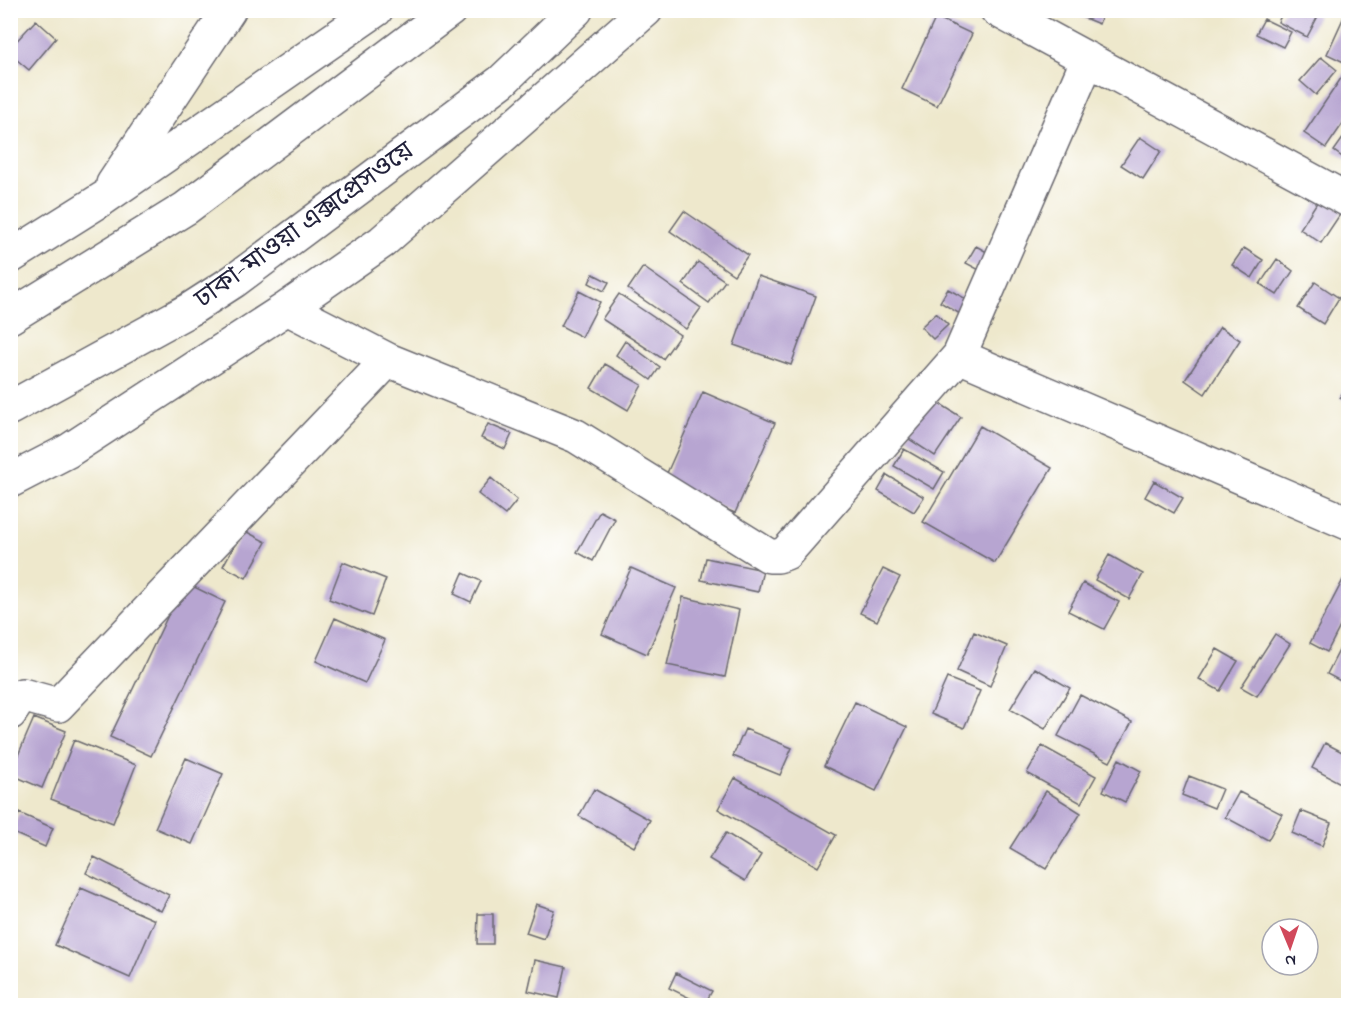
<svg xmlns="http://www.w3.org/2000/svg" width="1359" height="1016" viewBox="0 0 1359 1016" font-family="'Indie Flower','Noto Sans Bengali',sans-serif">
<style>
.building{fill:#b7a5d1}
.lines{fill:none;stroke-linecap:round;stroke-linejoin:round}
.minor-casing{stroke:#69676e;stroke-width:36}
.highway-casing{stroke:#69676e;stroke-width:36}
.minor{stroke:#fff;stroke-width:33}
.highway{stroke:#fff;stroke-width:33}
.labels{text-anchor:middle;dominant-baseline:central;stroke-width:5;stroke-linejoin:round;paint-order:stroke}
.street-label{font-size:26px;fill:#22223b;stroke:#fff}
</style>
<rect width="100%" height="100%" fill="#fff"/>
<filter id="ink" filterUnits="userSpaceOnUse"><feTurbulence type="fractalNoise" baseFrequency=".0167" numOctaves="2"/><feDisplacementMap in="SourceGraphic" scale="12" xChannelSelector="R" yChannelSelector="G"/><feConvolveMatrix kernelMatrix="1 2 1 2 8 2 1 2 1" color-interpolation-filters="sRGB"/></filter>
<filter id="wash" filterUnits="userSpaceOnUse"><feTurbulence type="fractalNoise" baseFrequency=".008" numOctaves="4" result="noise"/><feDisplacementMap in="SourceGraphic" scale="24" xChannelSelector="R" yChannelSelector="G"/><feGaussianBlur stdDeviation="1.35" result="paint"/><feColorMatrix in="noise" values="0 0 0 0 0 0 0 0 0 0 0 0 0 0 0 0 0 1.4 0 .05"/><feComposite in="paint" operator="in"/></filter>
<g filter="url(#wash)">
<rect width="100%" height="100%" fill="#eee8cc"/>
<g id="blocks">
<!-- building -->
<path class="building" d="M1079 10H1104L1099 24 1077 15Z
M1284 10H1307L1318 16 1307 37 1278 22Z
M1347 10H1348V64L1327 54Z
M936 17 972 34 937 106 902 89Z
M1264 19 1291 32 1283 47 1256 34Z
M36 20 56 38 29 70 10 54V48Z
M1321 57 1337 70 1316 95 1300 81Z
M1348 68V116L1326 148 1304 133Z
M1346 134 1348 135V161L1334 151Z
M1140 137 1161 151 1143 179 1121 165Z
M1321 196 1343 210 1321 243 1300 229Z
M684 211 748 255 734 275 670 231Z
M976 246 994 256 985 273 966 263Z
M1244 248 1263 260 1252 278 1232 265Z
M1277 259 1293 271 1277 295 1260 284Z
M698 262 725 281 709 303 683 284Z
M643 267 701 308 686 329 628 289Z
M593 274 609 282 604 291 589 283Z
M758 276 816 296 791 365 734 345Z
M1315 282 1339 298 1323 324 1298 308Z
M948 289 968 300 960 314 940 302Z
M579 291 600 302 582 337 561 326Z
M619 294 680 335 663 359 602 319Z
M936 313 948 325 933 339 921 327Z
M1220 327 1240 340 1205 394 1185 380Z
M625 341 660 367 651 380 616 355Z
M605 364 642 385 628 410 591 388Z
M1348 384V403L1340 397Z
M703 392 775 423 735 513 663 482Z
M931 398 961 417 935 456 906 437Z
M488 424 512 434 505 449 481 438Z
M980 426 1052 468 995 563 923 522Z
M904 449 944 472 934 489 894 466Z
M887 475 924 497 914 512 878 491Z
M491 478 517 500 505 515 478 494Z
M1154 481 1183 498 1174 513 1145 497Z
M600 511 615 519 593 561 577 552Z
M243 530 266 542 246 578 223 566Z
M1109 555 1143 574 1129 599 1095 580Z
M706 558 763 570 758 592 701 580Z
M343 562 386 579 372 616 329 599Z
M631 568 676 588 647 654 602 634Z
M883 569 900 577 877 621 860 613Z
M463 573 481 581 471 602 454 594Z
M1344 578 1348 580V611L1327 652 1310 643Z
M184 582 225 602 151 756 110 737Z
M1083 583 1119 602 1104 629 1068 611Z
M683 597 739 610 725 677 667 665Z
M335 618 385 640 365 683 316 661Z
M974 632 1007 646 990 686 957 671Z
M1348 633V685L1327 674Z
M1275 634 1290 644 1257 696 1241 687Z
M1217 649 1238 661 1220 691 1199 679Z
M1035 668 1070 688 1045 729 1010 709Z
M947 678 980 691 964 728 931 714Z
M1080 695 1132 722 1110 762 1058 736Z
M855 702 907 727 876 791 824 766Z
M34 718 66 731 42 788 10 774Z
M745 729 792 748 780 775 733 756Z
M74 740 136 765 113 823 51 799Z
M1325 743 1348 755V787L1312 768Z
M1042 746 1096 776 1081 803 1027 773Z
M186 758 223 774 192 844 155 828Z
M1119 759 1141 771 1125 802 1103 791Z
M1189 776 1222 789 1214 808 1182 795Z
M735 778 836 835 818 867 718 809Z
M594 789 650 820 634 847 579 816Z
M1046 791 1081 813 1046 869 1010 848Z
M1239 792 1282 814 1268 840 1225 817Z
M1301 811 1331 823 1322 846 1292 833Z
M19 813 53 828 45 847 11 832Z
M726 833 761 855 745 881 709 859Z
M94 857 169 895 161 911 86 873Z
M81 888 155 920 130 978 55 945Z
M536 904 554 910 544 939 526 933Z
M478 914H493V944H477Z
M535 960 566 967 559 998 528 991Z
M676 973 712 991 704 1005 669 988Z"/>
</g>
</g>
<g filter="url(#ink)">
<use href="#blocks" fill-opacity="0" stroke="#69676e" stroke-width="1.5"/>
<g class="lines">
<!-- minor casing -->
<g class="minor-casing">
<path id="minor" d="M997 10 1348 200
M1088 59 959 356 1348 523
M113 184 229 10
M10 257 104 198 376 10
M287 308 388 360 576 436 769 556H778L786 553 959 356
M10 481 68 451 287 308 382 242 646 10
M10 713 22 695 58 705 388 360"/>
</g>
<!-- highway casing -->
<g class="highway-casing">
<path id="highway" d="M10 317 186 208 450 10
M10 408 189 310 234 281 502 81 576 10"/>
</g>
<!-- minor -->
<use href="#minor" class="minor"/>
<!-- highway -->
<use href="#highway" class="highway"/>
</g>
</g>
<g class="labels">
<!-- street labels -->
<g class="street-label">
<text transform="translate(305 226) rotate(-36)">ঢাকা-মাওয়া এক্সপ্রেসওয়ে</text>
</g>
</g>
<!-- margin -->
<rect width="1359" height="1016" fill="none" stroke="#fff" stroke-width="36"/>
<!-- north arrow -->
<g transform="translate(1290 947) rotate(178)"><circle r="28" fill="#ffffff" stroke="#a7a7b1" stroke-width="1.5"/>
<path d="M0-4.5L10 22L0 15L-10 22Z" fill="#d1495b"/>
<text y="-9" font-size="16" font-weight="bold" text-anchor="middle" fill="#22223b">N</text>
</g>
</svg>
